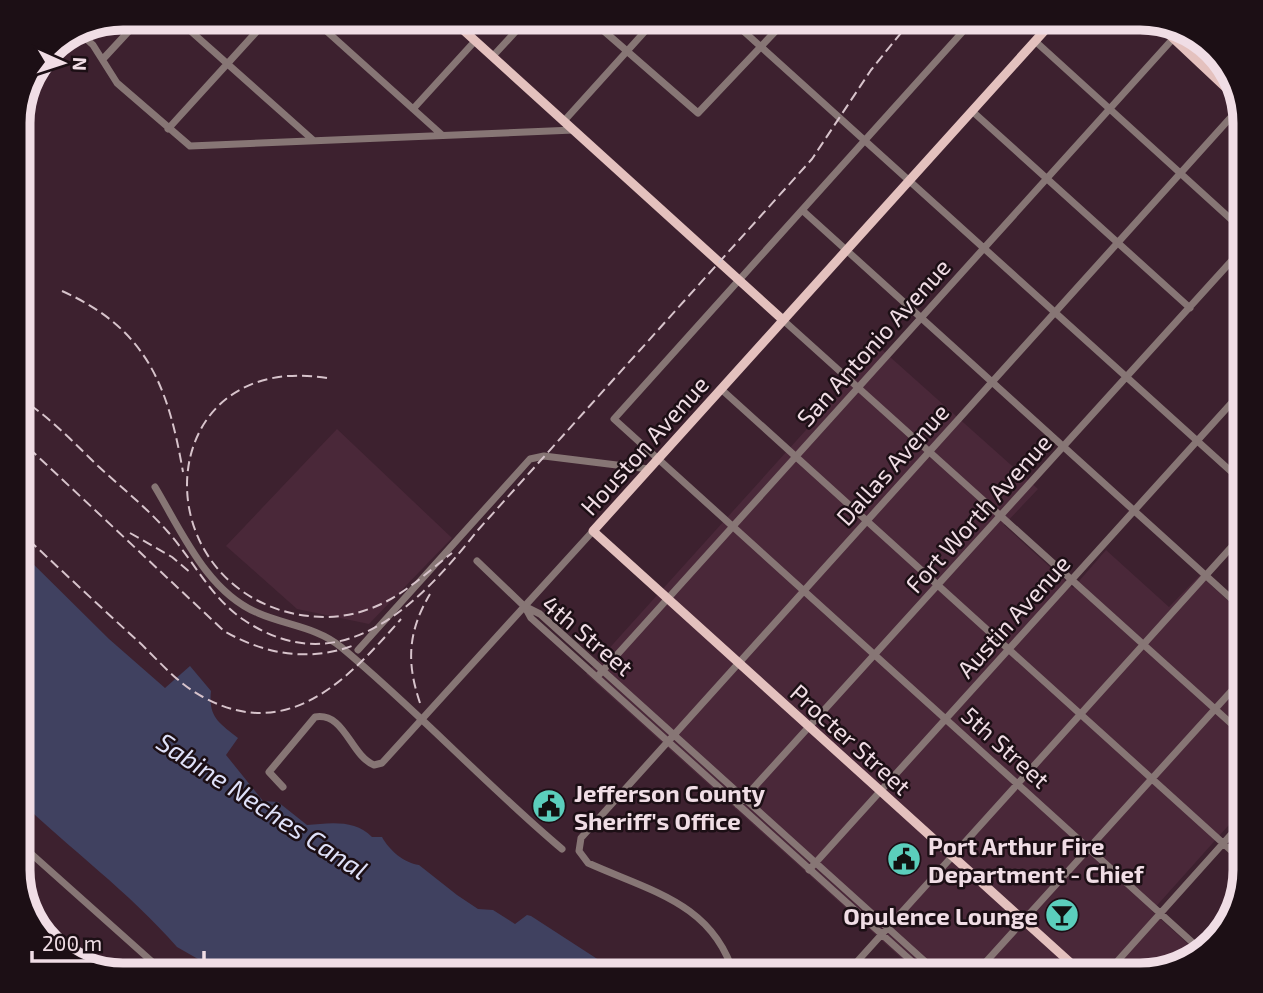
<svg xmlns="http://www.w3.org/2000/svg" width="1263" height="993" viewBox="0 0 1263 993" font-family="'Exo 2',sans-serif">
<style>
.built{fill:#4a2839}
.water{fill:#404160}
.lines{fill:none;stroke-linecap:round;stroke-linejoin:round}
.stream{stroke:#404160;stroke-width:2}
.minor{stroke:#877675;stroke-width:7}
.major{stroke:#e4c1be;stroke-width:9}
.rail{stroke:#d7c3cb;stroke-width:2;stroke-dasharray:10 5;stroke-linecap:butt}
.labels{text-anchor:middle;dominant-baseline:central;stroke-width:5;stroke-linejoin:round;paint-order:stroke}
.street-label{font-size:24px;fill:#f0dde5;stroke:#1c0f15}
.poi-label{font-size:24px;font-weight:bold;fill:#f0dde5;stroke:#1c0f15;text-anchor:start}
.water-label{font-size:26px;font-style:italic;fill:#dfe1f9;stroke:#1c0f15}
.rim{fill:none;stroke:#f0dde5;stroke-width:9}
</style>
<rect width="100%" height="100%" fill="#3d212f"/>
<!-- built -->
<path class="built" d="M880 348 1038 489 1004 525 1073 588 1106 550 1169 607 1200 575 1245 616V807L1152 911 1200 955 1186 965 1140 975H920L586 674Z
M337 429 452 538 369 624 297 609 226 546Z"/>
<!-- water -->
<path class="water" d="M18 549 109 639 165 688 190 666 211 691C208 717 219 723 238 738L226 755 263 801 278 802 307 825C329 823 355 819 372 837H382C389 850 404 863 419 865L457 895 478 909 493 910 515 924 527 915 531 916 622 975H226L177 947C129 892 70 849 18 799Z"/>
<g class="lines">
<!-- stream -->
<path class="stream" d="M18 152 24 157"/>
<!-- minor -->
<path class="minor" d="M176 18 313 140
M312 18 442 135
M589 18 698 113 788 18
M729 18 1245 484
M975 18 614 419 1203 952
M81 34 93 45 117 83 190 146 574 130
M1035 41 1245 232
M493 56 528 18
M103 59 141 18
M413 109 475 41
M972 111 1190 308
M564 121 657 18
M168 129 269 18
M802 210 1245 611
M783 320 1245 736
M721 389 1245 863
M155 487C181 530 207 592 258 613 285 625 317 627 341 647 418 711 486 785 562 849
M477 561 524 606 540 614 940 975
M525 607 531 618 927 975
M358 650 530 459 544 456 649 469
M597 677 1179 32
M283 787 269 772 315 717C345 712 350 755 374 765L382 763 593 531
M738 805 1245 246
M18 842 167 975
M809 870 1245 388
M734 975C713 903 650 891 588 863L579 851 581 838 1241 106
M845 975 1245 532
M974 975 1245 676
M1105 975 1245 819"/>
<!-- major -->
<path class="major" d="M450 18 783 320
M1056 18 593 531 1084 975
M1158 24 1241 102
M1196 39 1226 65"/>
<!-- rail -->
<path class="rail" d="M62 291C147 329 168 386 183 472
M327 378C160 351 140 564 280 610 309 619 340 620 369 609 401 598 426 573 452 553
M18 397C48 415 73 442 98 466 122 488 147 508 168 532 194 561 210 597 244 620 342 686 421 602 478 530L812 159 871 70 913 18
M18 438 224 631C264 654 308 662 352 646
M18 530C58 567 98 605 139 642 159 661 178 684 203 697 289 744 349 678 401 619
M130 533 172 557 191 573
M420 703C406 662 408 631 430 594"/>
</g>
<!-- icons -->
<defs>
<g id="civic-disc" transform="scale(1.75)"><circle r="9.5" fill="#5bcebc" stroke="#1c0f15"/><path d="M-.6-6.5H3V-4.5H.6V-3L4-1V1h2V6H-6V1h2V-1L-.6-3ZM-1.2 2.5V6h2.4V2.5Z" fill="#111"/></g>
<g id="bar-disc" transform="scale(1.75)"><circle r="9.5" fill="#5bcebc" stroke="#1c0f15"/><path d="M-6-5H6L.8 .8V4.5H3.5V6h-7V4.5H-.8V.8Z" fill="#111"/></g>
</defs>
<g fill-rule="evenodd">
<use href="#civic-disc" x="549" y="806"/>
<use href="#civic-disc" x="904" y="859"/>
<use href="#bar-disc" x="1062" y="915"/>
</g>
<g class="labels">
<!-- street labels -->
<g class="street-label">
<text transform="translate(873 342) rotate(-48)">San Antonio Avenue</text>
<text transform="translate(644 445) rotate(-48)">Houston Avenue</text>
<text transform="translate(892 464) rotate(-48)">Dallas Avenue</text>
<text transform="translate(978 513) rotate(-48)">Fort Worth Avenue</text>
<text transform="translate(1013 616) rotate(-48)">Austin Avenue</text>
<text transform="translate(588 635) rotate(40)">4th Street</text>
<text transform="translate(851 739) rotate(42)">Procter Street</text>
<text transform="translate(1006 747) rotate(42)">5th Street</text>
</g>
<!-- poi labels -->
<g class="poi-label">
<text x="574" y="792">Jefferson County<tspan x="574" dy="28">Sheriff's Office</tspan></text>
<text x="928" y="845">Port Arthur Fire<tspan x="928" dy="28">Department - Chief</tspan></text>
<text x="1038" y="915" text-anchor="end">Opulence Lounge</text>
</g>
<!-- water labels -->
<g class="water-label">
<text transform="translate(263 805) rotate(33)">Sabine Neches Canal</text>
</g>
</g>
<!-- crop -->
<path d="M0 0H1263V993H0ZM123 30H1140A93 93 0 0 1 1233 123V870A93 93 0 0 1 1140 963H123A93 93 0 0 1 30 870V123A93 93 0 0 1 123 30Z" fill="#1c0f15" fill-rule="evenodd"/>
<path class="rim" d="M123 30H1140A93 93 0 0 1 1233 123V870A93 93 0 0 1 1140 963H123A93 93 0 0 1 30 870V123A93 93 0 0 1 123 30Z"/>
<!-- north arrow -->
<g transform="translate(63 63) rotate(93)" stroke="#1c0f15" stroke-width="5" paint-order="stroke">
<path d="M0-5L12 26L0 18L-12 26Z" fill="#f0dde5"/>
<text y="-10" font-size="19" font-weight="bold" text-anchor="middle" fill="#f0dde5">N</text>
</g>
<!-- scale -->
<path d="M32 951v10h172v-10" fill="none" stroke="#f0dde5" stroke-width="3.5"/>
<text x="42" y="951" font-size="21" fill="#f0dde5" stroke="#1c0f15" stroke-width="5" paint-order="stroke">200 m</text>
</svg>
